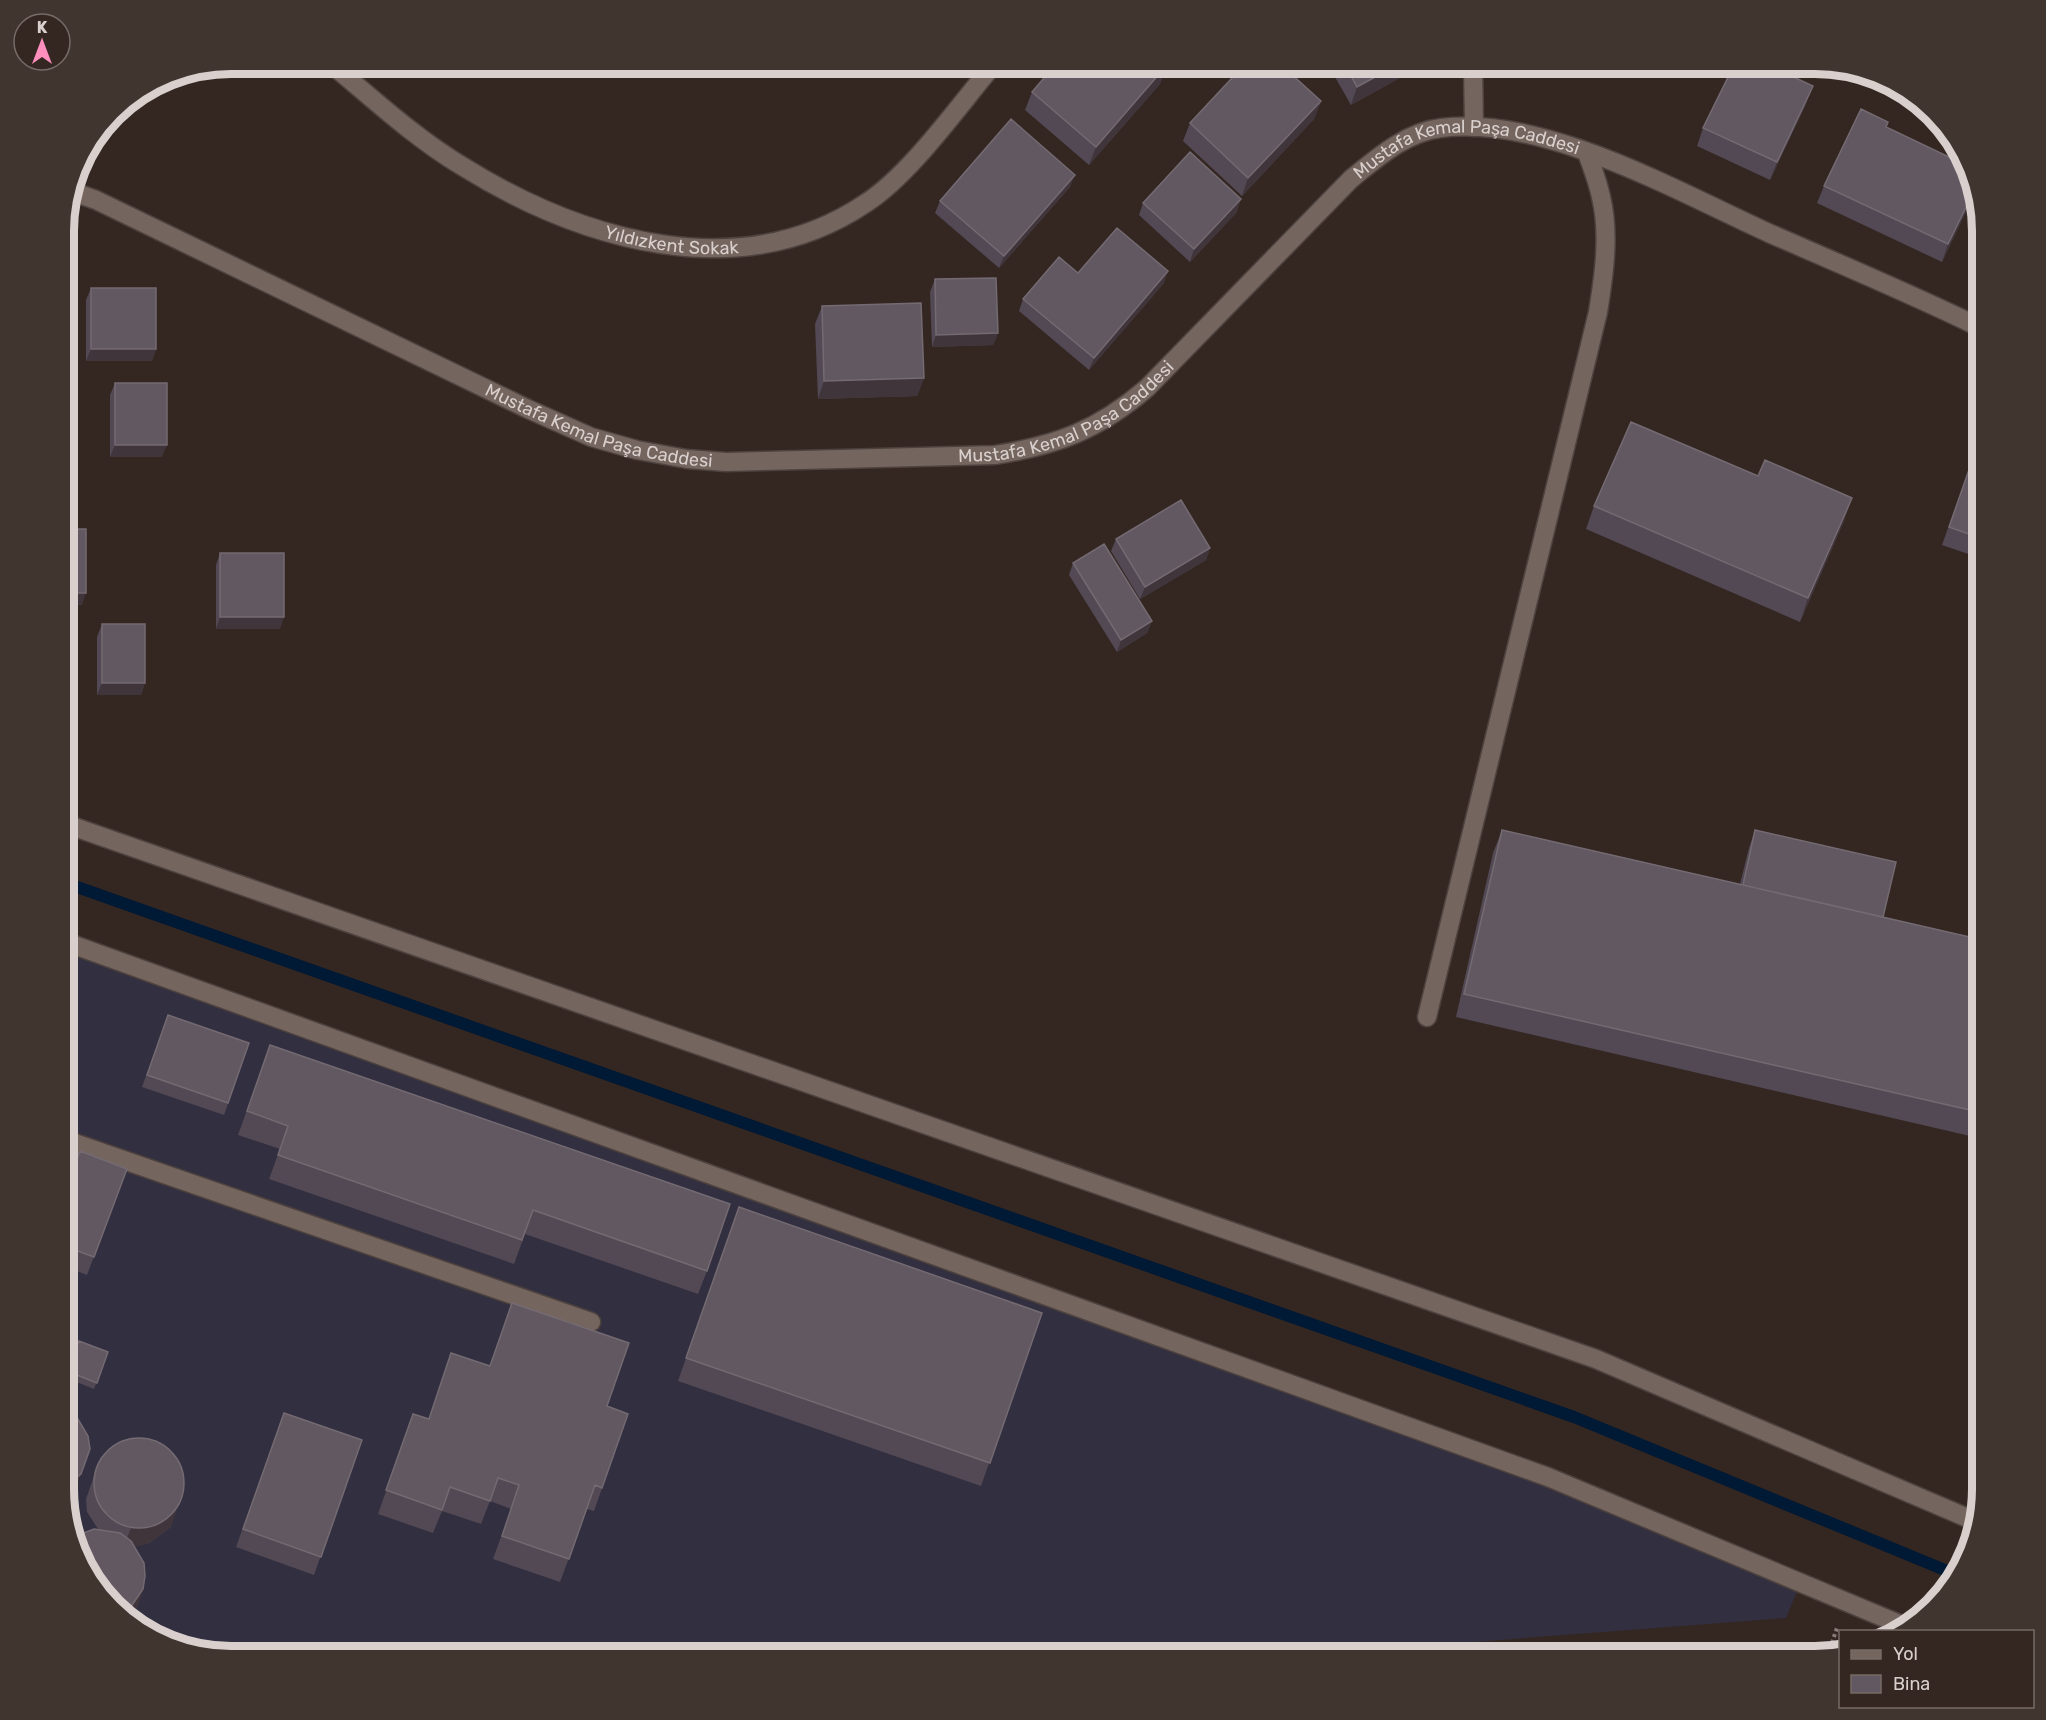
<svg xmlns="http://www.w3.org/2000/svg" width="2046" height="1720" viewBox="0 0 2046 1720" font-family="Rubik,sans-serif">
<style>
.industrial{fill:#322f40}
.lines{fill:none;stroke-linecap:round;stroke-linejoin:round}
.stream{stroke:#001934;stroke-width:12}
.minor-casing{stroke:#4d423e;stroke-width:21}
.path{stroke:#887d79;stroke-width:4;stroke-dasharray:3 3;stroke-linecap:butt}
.minor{stroke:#75655f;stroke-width:18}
.wall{fill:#524954}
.shaded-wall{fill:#40353b}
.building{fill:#615861;stroke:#746a72;stroke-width:1.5}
.labels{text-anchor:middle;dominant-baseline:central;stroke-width:5;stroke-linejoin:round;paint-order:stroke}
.street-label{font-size:18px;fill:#d9d0cd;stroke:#342722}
.rim{fill:none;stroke:#d9d0cd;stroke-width:8}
</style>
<rect width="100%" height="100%" fill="#342722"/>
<!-- industrial -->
<path class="industrial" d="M63 941 1548 1477 1801 1582 1786 1618 1276 1657H230L167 1644 120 1615 80 1563 63 1500Z"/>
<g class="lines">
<!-- stream -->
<path class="stream" d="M63 882 1574 1417 1957 1575"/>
<!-- minor casing -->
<g class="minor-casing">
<g id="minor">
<path id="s1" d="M330 63C372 98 415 138 462 166 581 240 740 288 866 203 911 174 959 105 995 63"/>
<path d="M1473 63 1474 127"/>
<path id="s2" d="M71 191 96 200 528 409 591 437 637 450 687 459 726 462 995 455C1058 445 1098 430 1147 388L1351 179C1377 158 1406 132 1441 128 1545 115 1678 192 1771 234 1842 265 1914 295 1983 329"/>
<path d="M63 823 1596 1359 1977 1522"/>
<path d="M63 941 1548 1477 1904 1626"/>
<path d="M1427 1017 1598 312C1604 275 1610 234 1601 197 1598 182 1592 167 1587 153"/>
<path d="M63 1139 591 1322"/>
</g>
</g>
<!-- path -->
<path class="path" d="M1828 1654 1837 1628"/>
<!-- minor -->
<use href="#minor" class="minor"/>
</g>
<!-- wall -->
<path class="wall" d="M1167 63H1178L1173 68Z
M1327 63H1417L1414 70 1351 105Z
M1166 66 1160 84 1089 165 1025 110 1032 92Z
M1852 70 1879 76 1905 91 1903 95Z
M1321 101 1314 119 1242 196 1183 141 1190 123Z
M1806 104 1770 180 1697 146 1703 128Z
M1886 127 1970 167 1975 193 1942 262 1817 203 1824 186Z
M1070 187 999 268 935 213 940 201Z
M1143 203 1237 212 1190 262 1139 215Z
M1078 273 1164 283 1089 370 1019 311 1023 299Z
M935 279 998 333 993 345 932 347 930 292Z
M91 288 156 349 152 361H86V300Z
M822 306 924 378 917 396 818 399 815 324Z
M115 383 162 457H110V395Z
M1978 444 1983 445V559L1942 545Z
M1594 506 1844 521 1800 622 1586 529Z
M1116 539 1210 548 1206 560 1140 599 1111 551Z
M220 553 280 629H216V565Z
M1073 563 1152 621 1147 633 1117 652 1069 575Z
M102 624 145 683 141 695H97V637Z
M1502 830 1740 884 1749 848 1755 830 1883 917 1983 940V1139L1456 1017 1493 853Z
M168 1015 249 1043 224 1115 142 1087Z
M270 1045 707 1271 698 1294 525 1234 514 1264 269 1179 280 1149 238 1135Z
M127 1169 87 1275 69 1268 72 1172Z
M739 1207 1042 1313 981 1486 678 1381Z
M79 1341 108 1352 94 1389 64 1377Z
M607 1406 628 1414 594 1511 587 1509 560 1582 493 1559 511 1509 490 1501 481 1524 442 1511 433 1533 378 1514 413 1414 428 1419Z
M284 1413 362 1440 314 1575 236 1547Z
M101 1456 171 1527 150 1543 134 1546 143 1589 137 1607 128 1620 120 1615 98 1529 87 1512 86 1499Z"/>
<!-- shaded-wall -->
<path class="shaded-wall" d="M1401 63H1417L1414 70 1351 105 1357 87Z
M1166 66 1160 84 1089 165 1096 147Z
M1813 86 1806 104 1770 180 1777 162Z
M1321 101 1314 119 1242 196 1248 178Z
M1075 175 1070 187 999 268 1004 256Z
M1975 189V193L1942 262 1948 244Z
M1241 199 1237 212 1190 262 1194 249Z
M1168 271 1164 283 1089 370 1094 358Z
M998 333 993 345 932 347 936 335Z
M91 349H156L152 361H86Z
M924 378 917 396 818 399 824 381Z
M115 445H167L162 457H110Z
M1852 498 1844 521 1800 622 1808 598Z
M1210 548 1206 560 1140 599 1145 587Z
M63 593H86L82 605H63Z
M220 617H284L280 629H216Z
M1152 621 1147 633 1117 652 1121 640Z
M102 683H145L141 695H97Z
M81 1474 75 1492 64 1501 63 1488Z
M177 1509 171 1527 150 1543 138 1546H124L131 1528Z
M143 1589 137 1607 128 1620 119 1614Z"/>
<!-- building -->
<path class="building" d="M1057 63H1162L1166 66 1096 147 1032 92Z
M1246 63H1279L1321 101 1248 178 1190 123Z
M1344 63H1401L1357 87Z
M1735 63H1764L1813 86 1777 162 1703 128Z
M1861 109 1888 122 1886 127 1970 167 1975 189 1948 244 1824 186Z
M1011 119 1075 175 1004 256 940 201Z
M1190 152 1241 199 1194 249 1143 203Z
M1117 228 1168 271 1094 358 1023 299 1059 257 1078 273Z
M996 278 998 333 936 335 935 279Z
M91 288H156V349H91Z
M921 303 924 378 824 381 822 306Z
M115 383H167V445H115Z
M1631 422 1758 476 1765 460 1852 498 1808 598 1594 506Z
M1978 444 1983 445V539L1949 527Z
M1181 500 1210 548 1145 587 1116 539Z
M63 529H86V593H63Z
M1104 544 1152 621 1121 640 1073 563Z
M220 553H284V617H220Z
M102 624H145V683H102Z
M1502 830 1983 940V1113L1464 994Z
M1755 830 1896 862 1883 917 1743 885Z
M168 1015 249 1043 228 1103 147 1075Z
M270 1045 730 1204 707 1271 533 1210 522 1240 278 1155 288 1126 247 1111Z
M80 1151 127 1169 94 1257 75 1250 63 1281V1169L72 1172Z
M739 1207 1042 1313 990 1463 686 1358Z
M512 1303 629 1343 607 1406 628 1414 602 1488 595 1485 569 1559 502 1536 519 1485 498 1478 490 1501 450 1487 442 1510 386 1490 413 1414 429 1419 451 1353 490 1366Z
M79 1341 108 1352 97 1383 67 1371Z
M63 1406 75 1414 88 1436 90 1449 81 1474 63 1488Z
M284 1413 362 1440 321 1557 243 1529Z
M94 1483a45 45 0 1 1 90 0a45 45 0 1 1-90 0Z
M94 1529 120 1533 131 1541 144 1563 145 1576 143 1589 128 1611 119 1614 80 1563 73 1537Z"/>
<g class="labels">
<!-- street labels -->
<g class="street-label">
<text stroke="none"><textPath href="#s2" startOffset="1569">Mustafa Kemal Paşa Caddesi</textPath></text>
<text stroke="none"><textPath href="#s1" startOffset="393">Yıldızkent Sokak</textPath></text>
<text stroke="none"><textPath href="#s2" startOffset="1065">Mustafa Kemal Paşa Caddesi</textPath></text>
<text stroke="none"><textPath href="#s2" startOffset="580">Mustafa Kemal Paşa Caddesi</textPath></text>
</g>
</g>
<!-- crop -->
<path d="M0 0H2046V1720H0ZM231 74H1815A157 157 0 0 1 1972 231V1489A157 157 0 0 1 1815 1646H231A157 157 0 0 1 74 1489V231A157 157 0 0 1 231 74Z" fill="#413530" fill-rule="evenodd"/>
<path class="rim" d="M231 74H1815A157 157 0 0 1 1972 231V1489A157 157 0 0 1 1815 1646H231A157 157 0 0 1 74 1489V231A157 157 0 0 1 231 74Z"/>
<!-- legend -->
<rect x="1839" y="1630" width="195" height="78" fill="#342722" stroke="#766b66" stroke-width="1.5"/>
<rect x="1851" y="1650" width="30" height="9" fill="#75655f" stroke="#766b66" stroke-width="1.5"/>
<text x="1893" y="1660" font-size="18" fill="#d9d0cd">Yol</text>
<rect x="1851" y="1675" width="30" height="18" fill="#615861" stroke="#766b66" stroke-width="1.5"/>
<text x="1893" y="1690" font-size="18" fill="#d9d0cd">Bina</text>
<!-- north arrow -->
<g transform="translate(42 42)"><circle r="28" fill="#342722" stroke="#766b66" stroke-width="1.5"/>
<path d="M0-4.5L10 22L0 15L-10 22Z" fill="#fe8ebc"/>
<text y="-9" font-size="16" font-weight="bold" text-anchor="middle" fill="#d9d0cd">K</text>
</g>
</svg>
